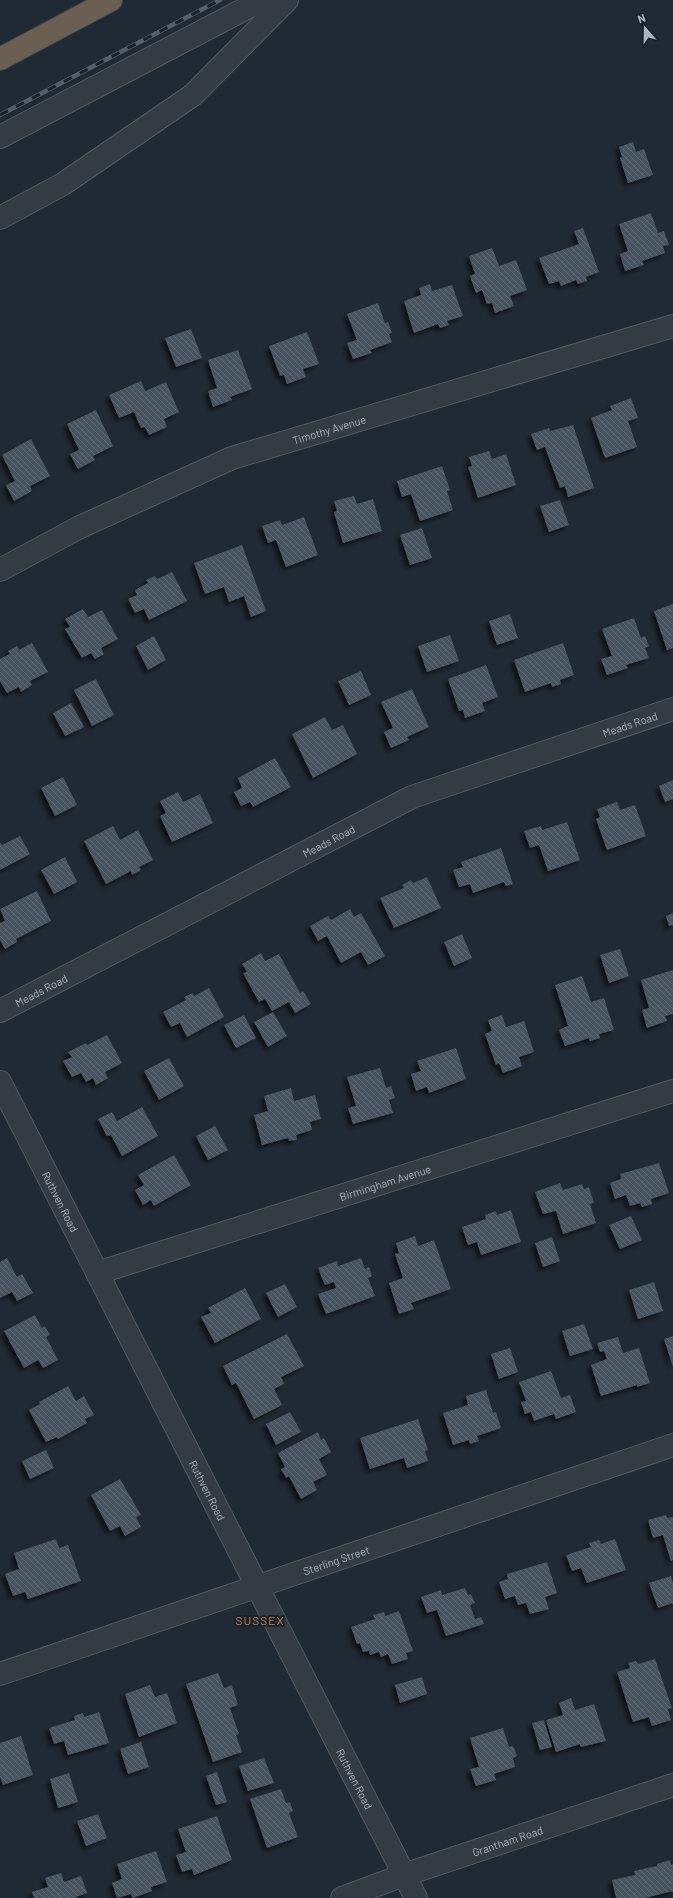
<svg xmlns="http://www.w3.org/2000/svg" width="673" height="1898" viewBox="0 0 673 1898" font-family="Barlow,sans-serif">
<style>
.building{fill:url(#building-back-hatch);filter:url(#shadow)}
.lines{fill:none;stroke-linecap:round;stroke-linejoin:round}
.minor-casing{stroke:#515a63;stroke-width:24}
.highway-casing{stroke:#3e4750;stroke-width:24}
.minor{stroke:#333c45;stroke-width:22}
.highway{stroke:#6b5f51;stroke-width:22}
.rail-casing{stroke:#55606c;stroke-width:4.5}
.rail{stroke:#192129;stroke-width:3;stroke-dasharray:9;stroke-linecap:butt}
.labels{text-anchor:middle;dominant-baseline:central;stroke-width:4;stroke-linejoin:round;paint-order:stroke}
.street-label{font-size:11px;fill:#adb7c2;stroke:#192129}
.neighbourhood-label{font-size:12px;letter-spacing:1px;fill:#cc855e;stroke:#192129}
</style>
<defs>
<pattern id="building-back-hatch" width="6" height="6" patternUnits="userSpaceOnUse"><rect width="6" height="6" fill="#46525e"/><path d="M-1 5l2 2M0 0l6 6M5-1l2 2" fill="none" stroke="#5e6973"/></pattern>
<filter id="shadow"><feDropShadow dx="-3.5" dy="3.5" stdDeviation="2" flood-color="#0009"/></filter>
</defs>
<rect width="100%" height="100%" fill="#202a34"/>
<!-- building -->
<path class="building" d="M633 142 636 152 644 149 653 175 628 183 620 158 622 157 619 147Z
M651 213 658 233 664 231 669 245 663 246 665 253 642 261 644 265 625 271 620 254 628 251 619 224Z
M583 228 599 272 586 277 587 281 578 284 576 280 561 286 559 281 549 284 539 258 579 244 574 231Z
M492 248 499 266 516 260 527 290 510 296 514 306 495 313 492 303 487 304 482 290 476 293 470 276 475 274 469 256Z
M430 284 432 291 452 285 463 316 447 321 449 325 440 328 438 324 414 333 404 301 421 295 419 288Z
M378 303 385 323 388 322 392 333 389 334 392 342 370 350 372 353 353 359 347 343 357 340 347 314Z
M191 329 202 358 176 367 165 338Z
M307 332 319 364 303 369 306 377 287 384 284 375 280 376 269 346Z
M238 350 252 389 230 397 232 400 213 407 208 391 217 388 208 360Z
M141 381 145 391 166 382 179 412 164 419 167 427 149 435 145 427 141 428 134 412 119 418 109 395Z
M631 398 638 418 628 421 637 447 605 458 591 418 612 410 610 406Z
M96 410 113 446 93 456 95 460 78 469 70 454 79 450 67 424Z
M573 425 594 488 568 497 565 486 560 488 545 447 537 450 531 434 549 428 550 431Z
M31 439 50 476 30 486 32 491 14 501 6 485 15 481 2 455Z
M489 451 492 459 506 454 516 485 478 498 468 467 472 466 469 457Z
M442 466 450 490 447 491 453 510 420 521 411 494 402 497 397 481Z
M354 496 357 504 373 499 382 531 343 543 334 512 337 511 334 501Z
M560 500 569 525 549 532 540 506Z
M304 517 318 555 286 567 276 540 268 543 262 526 280 520 282 525Z
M422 528 432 558 410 565 400 535Z
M242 545 266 611 251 617 244 596 229 602 224 587 205 594 194 563Z
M172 572 187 601 149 620 144 609 135 613 128 599 137 595 135 590 148 583 146 580 155 576 157 579Z
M673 604V648L667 650 654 611Z
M83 609 88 617 102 610 118 639 101 648 104 654 95 659 91 653 82 658 65 629 70 627 65 619Z
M510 614 518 638 497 645 489 621Z
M634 618 641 638 645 636 649 646 645 648 649 658 626 665 628 668 607 675 601 659 612 656 602 629Z
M450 635 459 661 427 672 418 646Z
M154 636 166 660 148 670 136 646Z
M32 643 48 672 30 681 32 685 21 692 19 687 7 693 0 681V659L10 654 8 651 17 646 19 650Z
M563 643 574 675 560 680 561 684 552 687 551 683 525 692 514 660Z
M486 665 498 697 482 703 485 711 465 718 463 710 459 711 448 679Z
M361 671 371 695 349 705 338 681Z
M96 679 114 715 92 726 74 690Z
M412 689 429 727 407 737 409 740 391 748 384 732 393 728 381 702Z
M71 703 84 727 65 736 53 713Z
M325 717 332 730 343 725 357 754 313 778 292 734Z
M275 758 291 787 253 807 250 802 241 806 234 792 242 788 238 778Z
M63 777 77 805 55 816 41 788Z
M673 780V799L665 802 659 786Z
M178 792 183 802 200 794 213 823 172 842 160 816 166 813 160 801Z
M617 802 620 810 635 805 646 836 607 850 596 819 600 817 597 809Z
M567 822 580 860 548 871 539 845 530 848 524 831 541 826 542 830Z
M113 826 120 840 138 830 153 860 139 867 141 870 132 875 131 871 106 884 84 841Z
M20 836 30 854 0 870V842L2 845Z
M501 848 513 884 506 886 504 882 473 893 470 884 459 887 453 870 463 867 461 862Z
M65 857 77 882 54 894 41 870Z
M427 877 441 908 394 928 380 898 404 888 402 885 411 880 413 883Z
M37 891 51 921 16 939 17 942 5 949 0 940V923L5 921 0 909Z
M350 909 354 917 361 913 385 956 368 965 361 952 341 963 327 936 318 941 310 926 328 916 331 920Z
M673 913V925L669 926 666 916Z
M462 934 472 958 454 966 444 942Z
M620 949 629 976 609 983 600 955Z
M261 953 265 961 279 954 300 993 303 991 311 1004 295 1013 289 1002 272 1011 265 999 259 1002 243 973 247 972 242 964Z
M673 970V1014L665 1016 667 1021 647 1028 642 1010 649 1008 641 980Z
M582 976 591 1002 604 998 614 1030 599 1034 600 1038 590 1041 589 1038 565 1046 559 1030 568 1026 555 985Z
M209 988 224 1017 187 1037 180 1023 171 1027 163 1012 186 1000 184 997 193 993 194 996Z
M273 1012 287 1036 268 1047 254 1022Z
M244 1015 256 1038 236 1048 224 1025Z
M502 1015 506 1027 524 1021 534 1052 519 1057 522 1066 503 1073 499 1063 496 1065 485 1034 492 1031 488 1020Z
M107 1035 122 1063 105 1072 108 1078 96 1085 93 1078 86 1082 81 1073 72 1077 63 1061 72 1057 68 1052 86 1043 87 1045Z
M456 1048 466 1079 429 1093 427 1087 416 1091 411 1074 421 1071 417 1061Z
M169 1058 184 1086 159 1100 144 1071Z
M380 1068 386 1088 391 1086 395 1098 389 1100 393 1113 353 1124 348 1108 356 1106 347 1077Z
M291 1088 294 1101 315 1095 321 1119 310 1122 312 1130 296 1135 297 1140 289 1141 288 1138 262 1145 254 1115 268 1111 264 1096Z
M142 1107 158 1136 122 1156 111 1135 107 1136 98 1119 112 1112 117 1121Z
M215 1126 228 1150 208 1160 196 1136Z
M174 1155 191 1185 154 1206 151 1200 143 1205 135 1190 144 1185 138 1175Z
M659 1163 669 1193 651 1199 652 1204 642 1207 640 1203 630 1206 626 1195 615 1199 610 1183 621 1179 620 1174Z
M560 1183 563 1190 582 1184 584 1189 589 1187 594 1203 590 1204 596 1223 563 1234 556 1211 543 1214 535 1192Z
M511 1210 521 1242 481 1255 477 1242 468 1245 462 1227 486 1219 485 1215 496 1211 497 1215Z
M631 1216 642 1240 620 1249 609 1225Z
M415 1236 418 1246 434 1240 451 1289 411 1303 414 1309 399 1314 389 1283 403 1278 395 1254 399 1253 396 1243Z
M552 1237 560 1261 543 1267 535 1243Z
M7 1258 17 1277 22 1274 33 1293 17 1301 12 1292 0 1298V1262Z
M361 1258 365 1269 369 1267 372 1276 368 1278 375 1296 326 1314 318 1294 336 1288 334 1282 325 1285 318 1268 337 1261 338 1266Z
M654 1282 663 1311 638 1319 629 1290Z
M285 1284 297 1307 278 1317 266 1293Z
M245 1288 261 1319 215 1343 201 1317 211 1313 208 1308Z
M35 1315 42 1328 45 1326 50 1335 46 1337 58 1360 43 1368 38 1360 24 1368 4 1331Z
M584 1324 593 1349 570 1356 562 1331Z
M287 1334 304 1366 281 1377 284 1384 274 1389 282 1405 254 1419 236 1383 232 1385 223 1366Z
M673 1336V1367L664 1339Z
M618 1337 623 1353 639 1348 650 1383 637 1387V1385L601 1396 591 1365 607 1359 604 1351 600 1352 597 1343Z
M510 1348 518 1372 499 1379 491 1354Z
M551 1371 561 1398 570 1395 576 1412 556 1419 554 1414 534 1421 531 1412 525 1414 521 1402 526 1401 519 1382Z
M68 1386 76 1401 84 1396 94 1415 85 1419 87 1423 58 1439 57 1437 46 1442 29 1410 40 1404 39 1402Z
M486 1390 493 1413 496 1412 501 1428 477 1436 479 1441 470 1444 469 1440 453 1445 443 1413 468 1405 466 1396Z
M290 1412 301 1432 276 1445 266 1424Z
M418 1419 428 1450 425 1451 428 1461 407 1468 404 1458 370 1469 360 1438Z
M318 1432 321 1440 324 1438 331 1452 319 1459 327 1475 313 1482 317 1490 301 1499 289 1476 286 1478 281 1469 285 1467 278 1453Z
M46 1450 54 1468 30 1479 22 1461Z
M120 1479 141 1515 136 1517 141 1527 125 1536 120 1526 110 1531 91 1495Z
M666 1515 667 1518 673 1517V1560L671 1561 663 1535 653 1538 648 1520Z
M56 1539 59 1548 68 1545 81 1581 28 1599 25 1592 13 1596 5 1574 19 1569 14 1553Z
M615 1539 626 1570 587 1583 581 1568 572 1571 566 1555 591 1547 589 1543 599 1540 601 1544Z
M547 1562 557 1593 545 1597 549 1609 530 1614 526 1603 518 1605 515 1596 505 1599 499 1582 508 1579 507 1574Z
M671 1576 673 1583V1603L658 1608 649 1583Z
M465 1588 468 1595 471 1594 475 1603 470 1605 475 1619 481 1617 484 1624 446 1636 437 1610 427 1613 421 1597 441 1590 442 1595Z
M399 1611 413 1651 406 1653 408 1659 392 1664 388 1654 381 1657 379 1652 370 1655 369 1651 363 1652 360 1643 357 1644 351 1627 375 1619 373 1615 384 1612 385 1616Z
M655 1659 672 1708 668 1709 671 1720 652 1726 649 1717 633 1722 617 1672 630 1668 628 1663 636 1661 638 1664Z
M218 1673 224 1688 232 1685 238 1705 230 1708 239 1734 236 1735 242 1752 213 1762 186 1684Z
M422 1677 427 1694 400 1703 395 1685Z
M150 1685 155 1697 167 1693 177 1723 139 1737 125 1694Z
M571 1698 575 1710 594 1704 606 1741 581 1747 580 1744 556 1752 546 1720 563 1715 559 1703Z
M99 1712 109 1743 68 1755 64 1741 54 1744 49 1728 75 1720 74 1716 83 1713 84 1717Z
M544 1720 552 1747 540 1750 532 1723Z
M503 1728 509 1747 513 1746 517 1756 513 1758 515 1767 494 1774 496 1780 476 1786 470 1769 479 1767 470 1738Z
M21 1736 33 1775 3 1785 0 1777V1743Z
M141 1742 149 1767 128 1774 120 1749Z
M264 1758 274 1783 248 1791 239 1766Z
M217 1772 227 1802 216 1805 206 1776Z
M69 1773 78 1802 58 1808 50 1779Z
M281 1789 286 1803 290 1802 293 1811 289 1813 298 1837 267 1848 250 1799Z
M98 1814 107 1838 86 1846 77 1821Z
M217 1816 232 1860 194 1875 192 1869 182 1872 176 1855 186 1852 178 1829Z
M156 1851 167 1882 151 1887 152 1891 133 1898 131 1894 117 1898 112 1883 122 1879 117 1864Z
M670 1860 671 1865 673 1864V1891L645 1898H616L612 1880 635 1875 634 1871 657 1866V1864Z
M61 1873 64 1882 81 1876 87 1893 76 1897 77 1898H34L32 1892 48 1887 45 1878Z"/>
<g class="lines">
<!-- minor casing -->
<g class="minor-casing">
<g id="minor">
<path d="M0 137 262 0"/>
<path d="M0 218 63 184 193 95 287 0"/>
<path id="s1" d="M0 570 80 527 232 458 673 326"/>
<path id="s2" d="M0 1011 412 797 673 709"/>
<path id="s3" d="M0 1082 416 1898"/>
<path id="s4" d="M97 1273 673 1091"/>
<path id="s5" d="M0 1674 673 1445"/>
<path id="s6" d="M342 1898 404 1875 673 1785"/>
</g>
</g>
<!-- highway casing -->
<g class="highway-casing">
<path id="highway" d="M0 59 111 0"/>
</g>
<!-- minor -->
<use href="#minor" class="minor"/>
<!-- highway -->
<use href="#highway" class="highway"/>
<!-- rail casing -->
<g class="rail-casing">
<path id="rail" d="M0 115 220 0"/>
</g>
<!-- rail -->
<use href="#rail" class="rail"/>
</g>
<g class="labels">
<!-- street labels -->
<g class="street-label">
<text stroke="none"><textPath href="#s1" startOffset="359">Timothy Avenue</textPath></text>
<text stroke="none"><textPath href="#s2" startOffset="694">Meads Road</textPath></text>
<text stroke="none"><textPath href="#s2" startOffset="370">Meads Road</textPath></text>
<text stroke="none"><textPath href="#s2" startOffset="46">Meads Road</textPath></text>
<text stroke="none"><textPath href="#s4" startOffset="302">Birmingham Avenue</textPath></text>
<text stroke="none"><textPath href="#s3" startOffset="134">Ruthven Road</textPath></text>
<text stroke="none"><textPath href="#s3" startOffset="458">Ruthven Road</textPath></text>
<text stroke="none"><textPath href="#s5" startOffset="355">Sterling Street</textPath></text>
<text stroke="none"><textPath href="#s3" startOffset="782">Ruthven Road</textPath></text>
<text stroke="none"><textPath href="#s6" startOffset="175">Grantham Road</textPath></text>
</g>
<!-- neighbourhood labels -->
<g class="neighbourhood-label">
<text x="260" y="1620">SUSSEX</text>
</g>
</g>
<!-- north arrow -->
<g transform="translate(645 28) rotate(340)" stroke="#192129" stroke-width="3" paint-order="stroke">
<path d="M0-3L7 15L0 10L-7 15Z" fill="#adb7c2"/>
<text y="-6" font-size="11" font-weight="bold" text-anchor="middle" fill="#adb7c2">N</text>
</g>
</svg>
